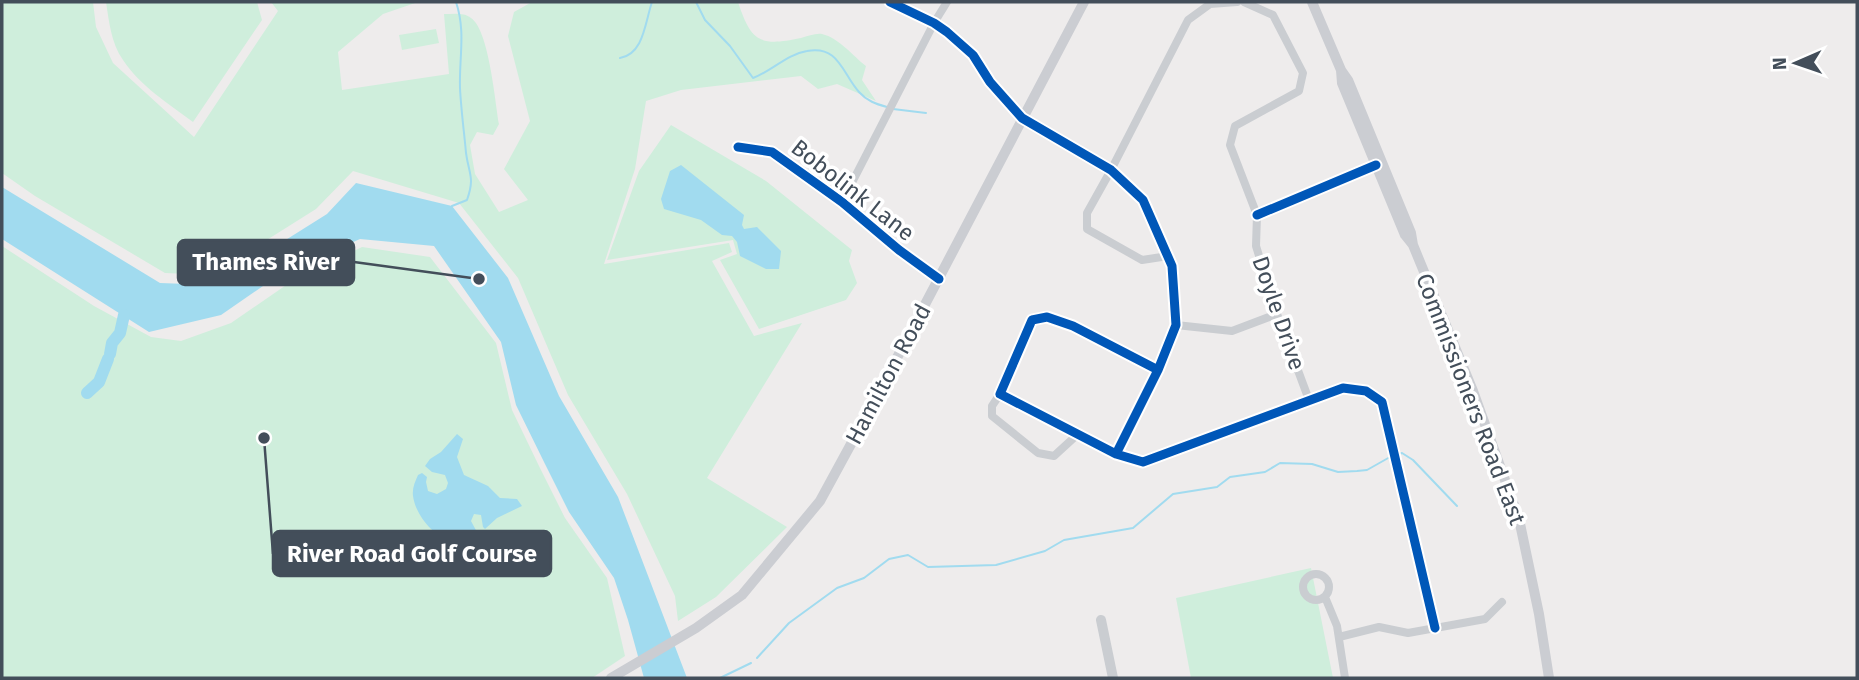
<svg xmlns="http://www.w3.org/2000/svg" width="1859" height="680" viewBox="0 0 1859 680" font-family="'Fira Sans',sans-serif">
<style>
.green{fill:#cfeedc}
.water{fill:#a1dbef}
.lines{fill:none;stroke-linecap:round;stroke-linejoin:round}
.stream{stroke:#a1dbef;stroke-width:2}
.river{stroke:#a1dbef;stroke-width:12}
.minor{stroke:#cacdd1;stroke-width:8}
.tertiary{stroke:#cacdd1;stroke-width:10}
.secondary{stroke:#cbcdd2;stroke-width:10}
.cycleway-casing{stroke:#fff;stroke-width:13}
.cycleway{stroke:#0057b8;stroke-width:9}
.labels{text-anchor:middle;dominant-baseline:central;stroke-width:7;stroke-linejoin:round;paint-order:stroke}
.street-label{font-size:23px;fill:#434e5a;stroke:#fff}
.leader{fill:none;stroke:#434e5a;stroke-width:2.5}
.callout-dot{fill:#434e5a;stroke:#fff;stroke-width:2.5}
.callout{fill:#434e5a;stroke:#434e5a;stroke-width:2.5}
.callout-label{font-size:24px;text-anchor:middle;font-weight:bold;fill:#fff}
</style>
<rect width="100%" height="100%" fill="#eeecec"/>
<!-- green -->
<path class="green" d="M2 2H93L96 27 113 63 194 137 278 11 271 2H418L383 14 338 52 342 90 449 74 444 14C453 14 464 12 471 18 489 30 495 101 499 124L493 135 477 132 470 145 475 174 499 212 528 200 504 169 530 121 508 36 514 12 532 2H738C751 41 759 47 801 38 808 36 816 33 822 34 839 38 853 56 866 66L862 80 876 101 837 84 818 89 801 76 681 90 646 101 635 169 604 264 729 243 732 252 712 261 754 336 802 323 707 478 787 527 716 597 678 621 675 596 627 494 568 395 518 278 459 203 353 171 316 209 211 275 165 273 35 196 2 173Z
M106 2H257L262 20 193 122C168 103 140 86 123 60 111 43 109 21 106 2Z
M436 29 439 43 402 50 399 35Z
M671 125 766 181 852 250 849 261 857 283 846 300 759 329 720 260 737 254 733 240 607 260 639 171Z
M2 246 94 306 151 337 181 341 231 323 292 281 362 247 430 257 496 343 512 410 539 466 565 518 607 578 625 656 592 678H2Z
M1311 568 1333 678H1191L1176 598Z"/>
<!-- water -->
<path class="water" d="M681 165 744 215 742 225 744 229 757 227 781 251 779 269H766L740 256 737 242 732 236 722 235 701 220 664 209 661 199 670 171Z
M356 183 452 206 508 278 559 396 618 497 687 678H644L628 620 614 578 569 512 545 464 516 405 501 342 434 246 360 239 279 275 221 315 149 332 2 239V187L160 283 214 285 327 214Z
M457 434 463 439 457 457 464 475 488 486 500 498 517 499 522 506 497 518 485 529 483 527 481 515 474 514 471 521 478 534C470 536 459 539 451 539 433 538 415 513 413 496 412 488 415 482 418 475L422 473 427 477 426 482 428 491 437 494 446 489 448 483 445 475 432 472 425 466 430 459 441 452Z"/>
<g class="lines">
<!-- stream -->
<path class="stream" d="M696 2 705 20 730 46 753 78C772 71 787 54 807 51 839 45 842 73 859 92 867 101 876 104 887 107
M620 58C644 54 645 22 652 2
M893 109 926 113
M452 206 467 200C475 177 469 175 466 153 464 131 461 109 460 88 459 57 466 32 456 2
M1399 454 1402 453 1413 460 1457 506
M757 658 789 623 837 588 864 578 889 559 908 555 928 567 996 565 1045 551 1064 540 1133 528 1173 494 1217 487 1230 477 1265 472 1280 463 1312 464 1338 472 1357 471 1367 470 1390 457
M720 678 751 663"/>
<!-- river -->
<path class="river" d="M110 354 112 343 120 333 124 315
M87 393 99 382 108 359"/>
<!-- minor -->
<path class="minor" d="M890 2 934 23 947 32 973 55 990 82 1022 118 1111 170 1143 200 1172 266 1176 325 1158 370 1116 454
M1244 2 1273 15 1303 73 1299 91 1235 126 1230 145 1257 215 1256 246 1277 314 1309 400
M738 147 772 152 842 202 899 250 939 279
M842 202 934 23 947 2
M1257 215 1376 165
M1168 256 1142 260 1087 229V213L1111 170 1188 20 1210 4 1237 2
M1176 325 1232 331 1277 314
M1158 370 1073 326 1047 317 1032 320 1000 394 1116 454 1143 462 1343 388 1366 391 1382 402 1435 628
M1000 394 992 406V416L1038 453 1054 456 1078 434
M1303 587a13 13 0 1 1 26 0a13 13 0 1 1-26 0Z
M1325 597 1337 626 1345 678
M1339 637 1379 627 1408 633 1485 619 1502 602"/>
<!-- tertiary -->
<path class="tertiary" d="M1101 620 1113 678"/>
<!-- secondary -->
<path class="secondary" d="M1312 2 1341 70
M1413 245 1405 235 1342 83 1341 70 1348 80 1411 233 1413 245 1473 391 1519 519 1539 614 1549 678
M611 678 696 628 742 595 820 501 869 411 1084 2"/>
<!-- cycleway casing -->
<g class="cycleway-casing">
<path id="cycleway" d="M890 2 934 23 947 32 973 55 990 82 1022 118 1111 170 1143 200 1172 266 1176 325 1158 370 1116 454
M738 147 772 152 842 202 899 250 939 279
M1257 215 1376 165
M1158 370 1073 326 1047 317 1032 320 1000 394 1116 454 1143 462 1343 388 1366 391 1382 402 1435 628"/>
</g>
<!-- cycleway -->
<use href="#cycleway" class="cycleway"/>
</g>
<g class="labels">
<!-- street labels -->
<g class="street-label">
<text transform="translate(853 190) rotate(38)">Bobolink Lane</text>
<text transform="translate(1279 313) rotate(71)">Doyle Drive</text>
<text transform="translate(888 374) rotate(-62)">Hamilton Road</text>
<text transform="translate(1471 399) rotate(69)">Commissioners Road East</text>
</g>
</g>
<!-- callouts -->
<path class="leader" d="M479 279L354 262M264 438L273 554"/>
<g class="callout-dot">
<circle cx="479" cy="279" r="7"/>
<circle cx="264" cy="438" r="7"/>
</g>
<g class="callout">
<rect x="178" y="240" width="176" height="45" rx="7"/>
<rect x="273" y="531" width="278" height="45" rx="7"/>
</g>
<g class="callout-label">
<text x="266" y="270">Thames River</text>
<text x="412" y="562">River Road Golf Course</text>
</g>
<!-- border -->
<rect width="1859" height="680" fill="none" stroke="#434e5a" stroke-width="7"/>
<!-- north arrow -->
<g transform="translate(1796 63) rotate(268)" stroke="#ffffff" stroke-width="5" paint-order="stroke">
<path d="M0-5L12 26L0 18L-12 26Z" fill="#434e5a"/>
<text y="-10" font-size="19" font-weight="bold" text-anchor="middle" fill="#434e5a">N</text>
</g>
</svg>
